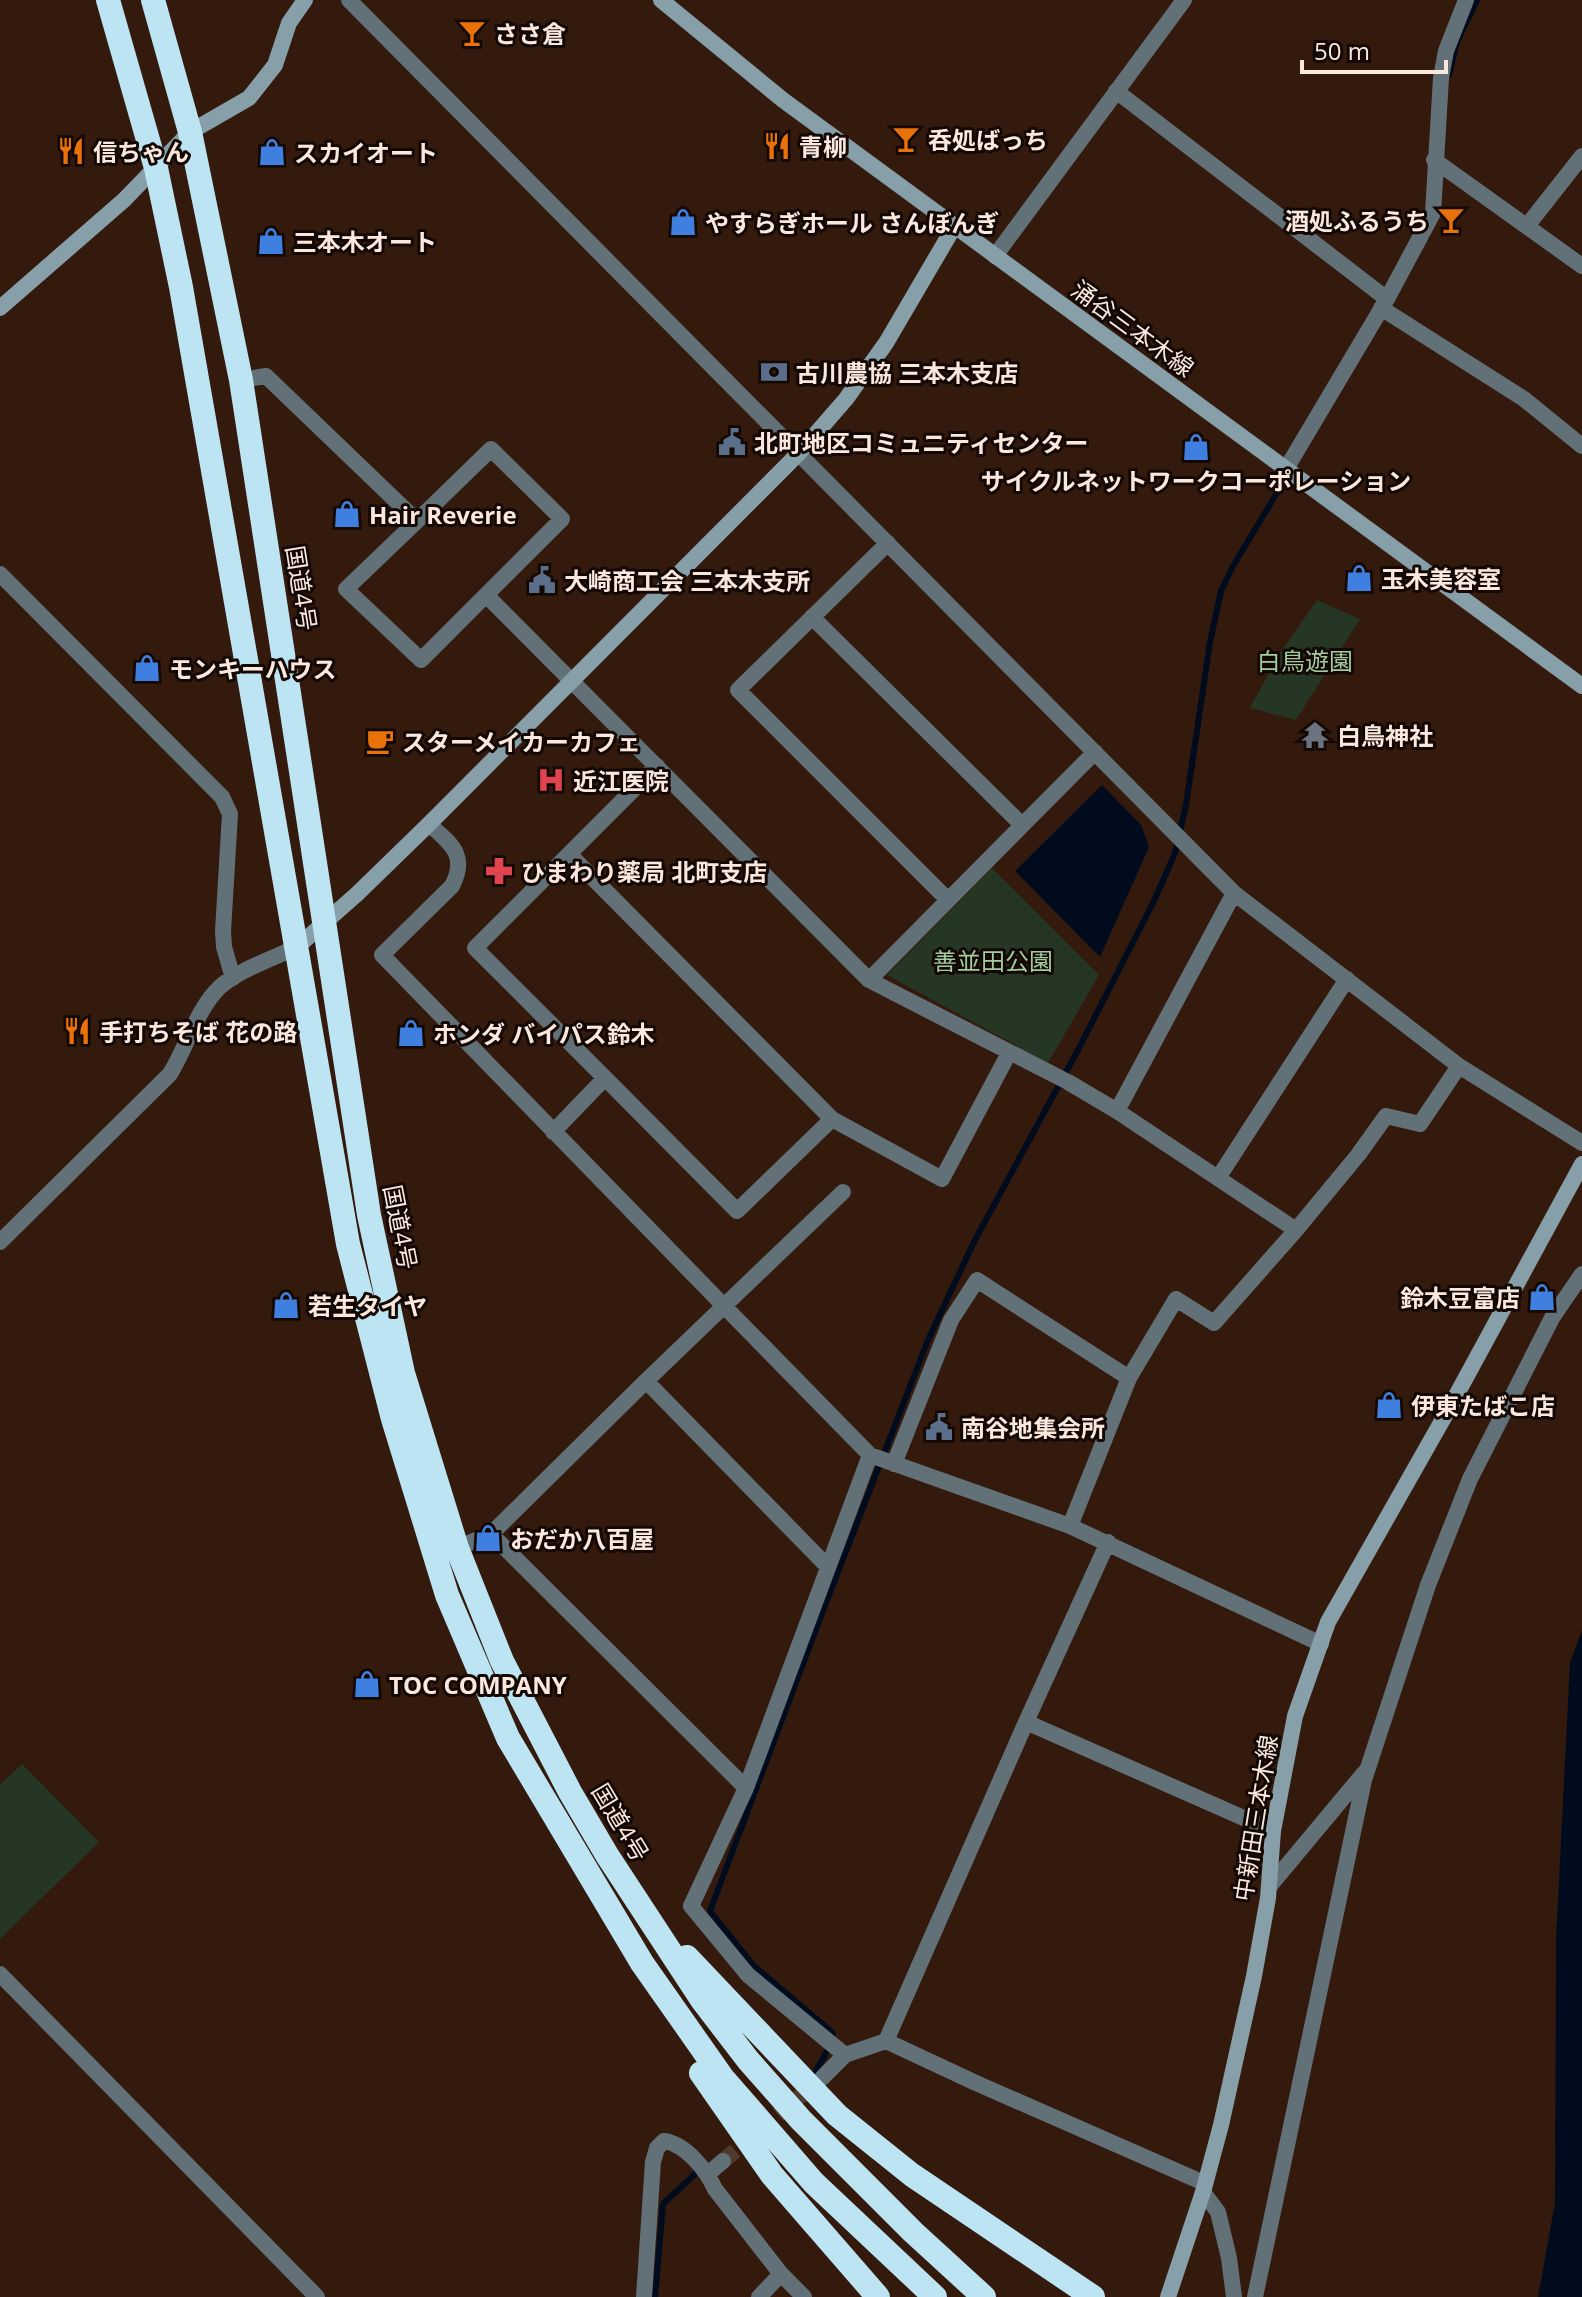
<svg xmlns="http://www.w3.org/2000/svg" width="1582" height="2297" viewBox="0 0 1582 2297" font-family="'Open Sans','Noto Sans JP',sans-serif">
<style>
.green{fill:#263625}
.water{fill:#010b1e}
.lines{fill:none;stroke-linecap:round;stroke-linejoin:round}
.stream{stroke:#010b1e;stroke-width:6}
.street-tunnel{stroke:#51392c;stroke-width:16;stroke-dasharray:16 8;stroke-linecap:butt}
.street{stroke:#627177;stroke-width:16}
.secondary{stroke:#879fa9;stroke-width:16}
.highway{stroke:#bde4f3;stroke-width:24}
.labels{text-anchor:middle;dominant-baseline:central;stroke-width:6;stroke-linejoin:round;paint-order:stroke}
.poi-label{font-size:24px;font-weight:bold;fill:#fae8df;stroke:#130804;text-anchor:start}
.street-label{font-size:24px;fill:#fae8df;stroke:#130804}
.park-label{font-size:24px;fill:#a2cc9f;stroke:#130804}
</style>
<rect width="100%" height="100%" fill="#331a0d"/>
<!-- green -->
<path class="green" d="M1317 600 1360 619 1296 720 1250 708 1280 653Z
M992 868 1099 975 1048 1063 887 975Z
M22 1764 99 1842 0 1939V1785Z"/>
<!-- water -->
<path class="water" d="M1102 785 1141 825 1149 847 1100 957 1015 871Z
M1582 1630V2297H1538L1555 2203 1556 1940 1570 1663Z"/>
<g class="lines">
<!-- stream -->
<path class="stream" d="M1449 75 1457 42 1477 0
M832 2036 833 2033 754 1966 710 1911 821 1616 928 1340 974 1242 1079 1048 1154 901 1175 853 1186 805 1210 642 1221 591 1233 566 1284 481
M816 2071 827 2051
M655 2297 663 2204 695 2174"/>
<!-- street-tunnel -->
<path class="street-tunnel" d="M723 2161 818 2081"/>
<!-- street -->
<path class="street" d="M349 0 1234 893 1459 1066 1582 1143
M1116 91 1387 299
M1434 160 1582 266
M1527 226 1582 156
M995 256 1184 0
M1381 308 1524 399 1582 446
M241 380 266 376 417 521 346 589 421 660 562 519 491 449 417 521
M1286 469 1387 299 1433 213 1441 78 1446 51 1466 0
M888 543 738 690 948 900
M0 574 222 797 230 814 223 931 224 947 233 978
M486 595 869 980 1068 1082 1117 1111 1296 1230 1214 1323 1176 1299 1129 1378 977 1280 951 1320 894 1464
M812 617 1022 825
M429 824C451 844 468 855 452 886L382 955 724 1306 843 1192
M570 855 832 1119
M869 980 1095 752
M605 1078 475 948 657 766
M1117 1111 1234 893
M553 1132 605 1078 737 1211 832 1119 942 1179 1009 1053
M1218 1178 1347 979
M1296 1230 1358 1155 1386 1116 1420 1124 1459 1066
M0 1242 170 1074C186 1048 195 1015 215 992 232 972 274 958 297 947
M870 1455 1070 1526 1321 1644
M1070 1526 1129 1378
M491 1534 746 1788
M457 1548 491 1534 646 1381
M828 1567 646 1381 724 1306 870 1455 746 1788 691 1906 748 1975 845 2055 886 2041 1026 1722 1273 1831
M1026 1722 1108 1542
M1269 1887 1364 1773
M0 1974 317 2297
M886 2041 976 2083 1204 2183
M822 2078 845 2055
M708 2174 723 2161
M1203 2192 1218 2212 1229 2258 1234 2297
M644 2297 653 2162 657 2148 664 2141C686 2144 706 2170 715 2189L781 2274 804 2297
M759 2297 781 2274
M1255 2297 1364 1780 1428 1585 1470 1479 1552 1318 1582 1274"/>
<!-- secondary -->
<path class="secondary" d="M661 0 783 100 1582 686
M0 308 124 200 190 132 249 98 275 65 289 23 305 0
M297 947 357 894 429 824 799 453 846 399 886 343 954 227
M1168 2297 1203 2192 1221 2125 1254 1976 1268 1898 1273 1831 1295 1716 1328 1622 1451 1405 1582 1164"/>
<!-- highway -->
<path class="highway" d="M108 0 156 168 181 287 348 1244 393 1419 447 1595 508 1738 642 1963 722 2077 814 2183 935 2297
M153 0 190 132 241 380 369 1215 403 1373 457 1548 502 1661 570 1792 607 1855 702 2000 748 2060 801 2120 913 2232 984 2297
M687 1957 837 2115 912 2175 1093 2297
M701 2073 772 2175 878 2297"/>
</g>
<!-- icons -->
<defs>
<g id="bar-bare" transform="scale(2.16)"><path d="M-6-5H6L.8 .8V4.5H3.5V6h-7V4.5H-.8V.8Z" fill="#e8710a" stroke="#130804" stroke-width="2.5" paint-order="stroke"/></g>
<g id="restaurant-bare" transform="scale(2.16)"><path d="M-5-6h1v4h1v-4h1v4h1v-4h1v5L-1.5 .5V6h-2V.5L-5-1ZM5-6V6H3V1.5H1.5Q1.5-4 5-6Z" fill="#e8710a" stroke="#130804" stroke-width="2.5" paint-order="stroke"/></g>
<g id="shop-bare" transform="scale(2.16)"><path d="M-5-2.5h2.3a2.7 3.5 0 0 1 5.4 0H5L5.5 6h-11ZM-1.5-2.5h3a1.5 2.3 0 0 0-3 0Z" fill="#3f7fe0" stroke="#130804" stroke-width="2.5" paint-order="stroke"/></g>
<g id="bank-bare" transform="scale(2.16)"><path d="M-6-4H6V4H-6ZM0-2.3a2.3 2.3 0 1 0 0 4.6a2.3 2.3 0 1 0 0-4.6Z" fill="#5c6f8a" stroke="#130804" stroke-width="2.5" paint-order="stroke"/></g>
<g id="civic-bare" transform="scale(2.16)"><path d="M-.6-6.5H3V-4.5H.6V-3L4-1V1h2V6H-6V1h2V-1L-.6-3ZM-1.2 2.5V6h2.4V2.5Z" fill="#5c6f8a" stroke="#130804" stroke-width="2.5" paint-order="stroke"/></g>
<g id="temple-bare" transform="scale(2.16)"><path d="M0-6L5-2H3V0L6.5 2.5H4V6H1.5V3h-3V6H-4V2.5H-6.5L-3 0V-2H-5Z" fill="#6b7280" stroke="#130804" stroke-width="2.5" paint-order="stroke"/></g>
<g id="cafe-bare" transform="scale(2.16)"><path d="M-5.5-4.5H6V0H3Q3 3.5 0 3.5H-2.5Q-5.5 3.5-5.5 0ZM3-3.2v2h1.7v-2ZM-6 4.5H4V6H-6Z" fill="#e8710a" stroke="#130804" stroke-width="2.5" paint-order="stroke"/></g>
<g id="hospital-bare" transform="scale(2.16)"><path d="M-5-5h3v3.5h4V-5h3V5h-3V1.5h-4V5h-3Z" fill="#e0444e" stroke="#130804" stroke-width="2.5" paint-order="stroke"/></g>
<g id="pharmacy-bare" transform="scale(2.16)"><path d="M-2-6h4v4h4v4h-4v4h-4v-4h-4v-4h4Z" fill="#e0444e" stroke="#130804" stroke-width="2.5" paint-order="stroke"/></g>
</defs>
<g fill-rule="evenodd">
<use href="#bar-bare" x="472" y="33"/>
<use href="#bar-bare" x="906" y="139"/>
<use href="#restaurant-bare" x="777" y="146"/>
<use href="#restaurant-bare" x="71" y="151"/>
<use href="#shop-bare" x="272" y="152"/>
<use href="#bar-bare" x="1451" y="220"/>
<use href="#shop-bare" x="683" y="222"/>
<use href="#shop-bare" x="271" y="241"/>
<use href="#bank-bare" x="774" y="372"/>
<use href="#civic-bare" x="732" y="442"/>
<use href="#shop-bare" x="1196" y="447"/>
<use href="#shop-bare" x="347" y="514"/>
<use href="#shop-bare" x="1359" y="578"/>
<use href="#civic-bare" x="542" y="580"/>
<use href="#shop-bare" x="147" y="668"/>
<use href="#temple-bare" x="1315" y="735"/>
<use href="#cafe-bare" x="380" y="741"/>
<use href="#hospital-bare" x="551" y="780"/>
<use href="#pharmacy-bare" x="499" y="871"/>
<use href="#restaurant-bare" x="77" y="1031"/>
<use href="#shop-bare" x="411" y="1033"/>
<use href="#shop-bare" x="1542" y="1297"/>
<use href="#shop-bare" x="286" y="1305"/>
<use href="#shop-bare" x="1389" y="1405"/>
<use href="#civic-bare" x="939" y="1427"/>
<use href="#shop-bare" x="488" y="1538"/>
<use href="#shop-bare" x="367" y="1684"/>
</g>
<g class="labels">
<!-- poi labels -->
<g class="poi-label">
<text x="494" y="33">ささ倉</text>
<text x="928" y="139">呑処ばっち</text>
<text x="799" y="146">青柳</text>
<text x="93" y="151">信ちゃん</text>
<text x="294" y="152">スカイオート</text>
<text x="1429" y="220" text-anchor="end">酒処ふるうち</text>
<text x="705" y="222">やすらぎホール さんぼんぎ</text>
<text x="293" y="241">三本木オート</text>
<text x="796" y="372">古川農協 三本木支店</text>
<text x="754" y="442">北町地区コミュニティセンター</text>
<text x="1196" y="480" text-anchor="middle">サイクルネットワークコーポレーション</text>
<text x="369" y="514">Hair Reverie</text>
<text x="1381" y="578">玉木美容室</text>
<text x="564" y="580">大崎商工会 三本木支所</text>
<text x="169" y="668">モンキーハウス</text>
<text x="1337" y="735">白鳥神社</text>
<text x="402" y="741">スターメイカーカフェ</text>
<text x="573" y="780">近江医院</text>
<text x="521" y="871">ひまわり薬局 北町支店</text>
<text x="99" y="1031">手打ちそば 花の路</text>
<text x="433" y="1033">ホンダ バイパス鈴木</text>
<text x="1520" y="1297" text-anchor="end">鈴木豆富店</text>
<text x="308" y="1305">若生タイヤ</text>
<text x="1411" y="1405">伊東たばこ店</text>
<text x="961" y="1427">南谷地集会所</text>
<text x="510" y="1538">おだか八百屋</text>
<text x="389" y="1684">TOC COMPANY</text>
</g>
<!-- street labels -->
<g class="street-label">
<text transform="translate(1133 328) rotate(36)">涌谷三本木線</text>
<text transform="translate(302 588) rotate(81)">国道4号</text>
<text transform="translate(401 1227) rotate(79)">国道4号</text>
<text transform="translate(1255 1818) rotate(-81)">中新田三本木線</text>
<text transform="translate(621 1822) rotate(59)">国道4号</text>
</g>
<!-- park labels -->
<g class="park-label">
<text x="1305" y="660">白鳥遊園</text>
<text x="993" y="960">善並田公園</text>
</g>
</g>
<!-- scale -->
<path d="M1302 60v12h144v-12" fill="none" stroke="#fae8df" stroke-width="4"/>
<text x="1314" y="60" font-size="24" fill="#fae8df" stroke="#130804" stroke-width="6" paint-order="stroke">50 m</text>
</svg>
